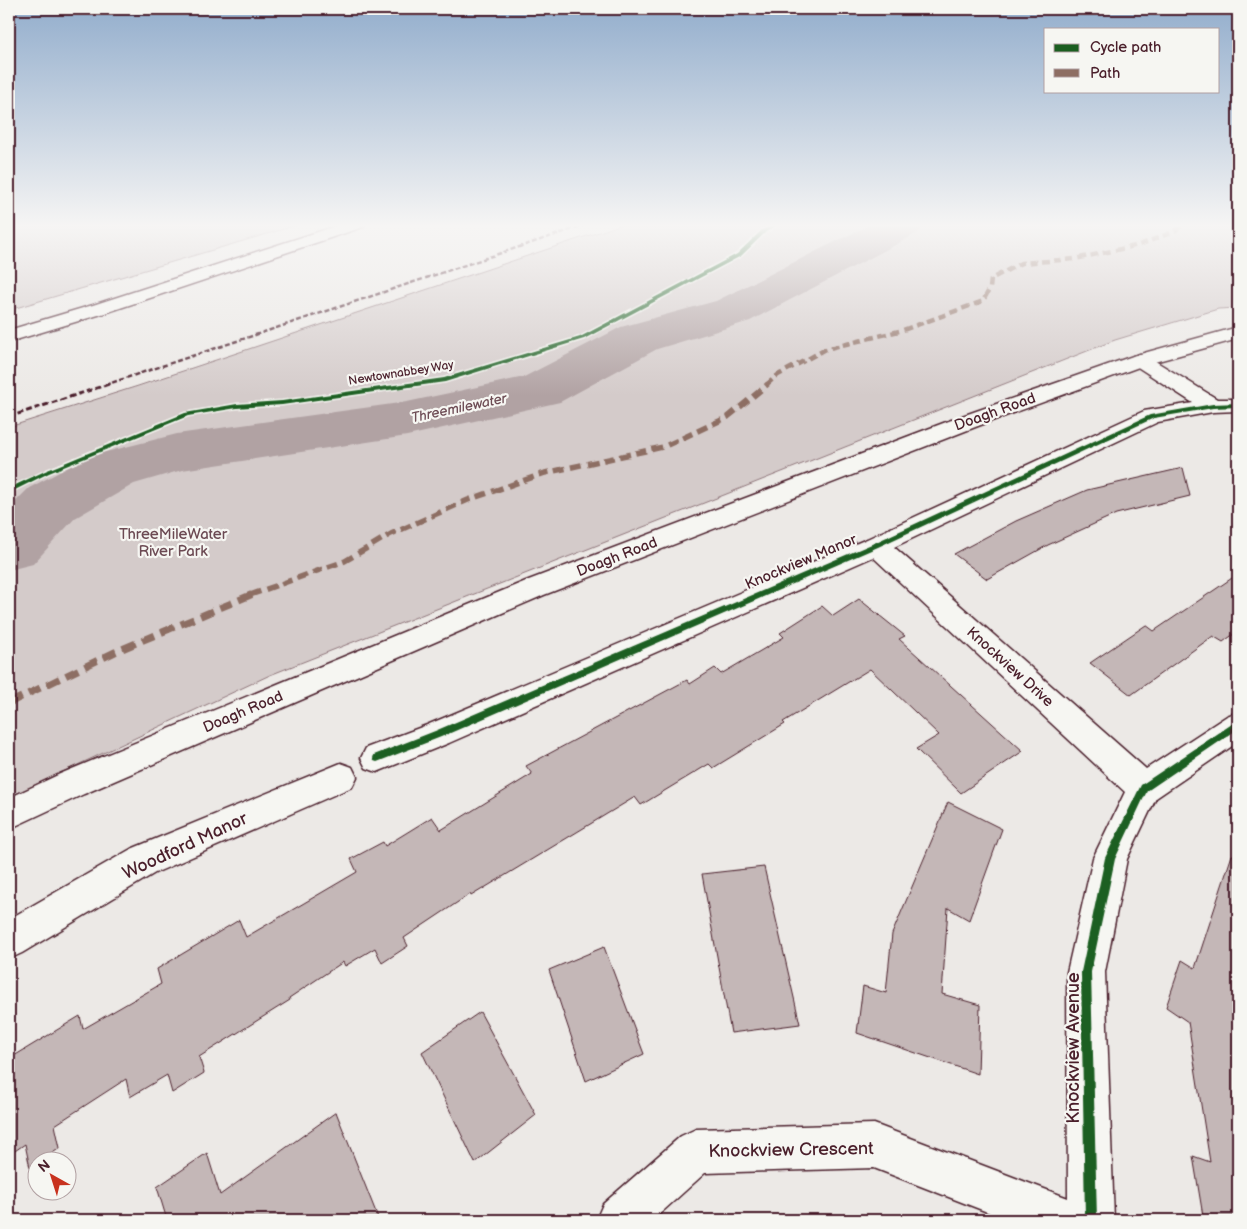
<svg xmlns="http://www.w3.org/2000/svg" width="1247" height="1229" viewBox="0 0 1247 1229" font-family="'Balsamiq Sans',sans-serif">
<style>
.green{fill:#d4cbca;stroke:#8f757a}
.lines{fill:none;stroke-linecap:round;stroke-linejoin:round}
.river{fill:#b1a2a3;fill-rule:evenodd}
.building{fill:#c4b7b7;stroke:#4a1f2b}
.minor-casing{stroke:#4a1f2b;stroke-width:3}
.secondary-casing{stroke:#4a1f2b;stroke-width:3}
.minor{fill:#f6f6f2;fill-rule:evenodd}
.secondary{fill:#f6f6f2;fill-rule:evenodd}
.rail-far1{stroke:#4a1f2b;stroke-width:2.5;stroke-dasharray:5 2.5;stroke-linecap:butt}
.rail{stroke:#4a1f2b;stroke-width:3;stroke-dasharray:6 3;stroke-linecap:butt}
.quiet-far2{stroke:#8d6e63;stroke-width:4.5;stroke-dasharray:8 4.5;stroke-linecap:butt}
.quiet-far1{stroke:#8d6e63;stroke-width:5.5;stroke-dasharray:11 5.5;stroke-linecap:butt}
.quiet{stroke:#8d6e63;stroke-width:7;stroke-dasharray:14 7;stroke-linecap:butt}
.cycleway-casing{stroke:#f6f6f2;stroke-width:3}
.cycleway{fill:#1b5e20;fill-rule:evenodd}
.labels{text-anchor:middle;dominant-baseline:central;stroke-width:4.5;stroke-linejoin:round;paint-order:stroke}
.far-street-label{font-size:12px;fill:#4a1f2b;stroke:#f6f6f2}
.far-water-label{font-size:14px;font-style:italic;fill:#6e4d55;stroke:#f6f6f2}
.street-label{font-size:15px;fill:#4a1f2b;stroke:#f6f6f2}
.park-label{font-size:15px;fill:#6c4a53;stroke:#f6f6f2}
.near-street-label{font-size:18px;fill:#4a1f2b;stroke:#f6f6f2}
</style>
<rect width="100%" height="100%" fill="#ece9e6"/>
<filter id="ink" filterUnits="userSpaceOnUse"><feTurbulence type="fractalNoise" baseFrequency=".02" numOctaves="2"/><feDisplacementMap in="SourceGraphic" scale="10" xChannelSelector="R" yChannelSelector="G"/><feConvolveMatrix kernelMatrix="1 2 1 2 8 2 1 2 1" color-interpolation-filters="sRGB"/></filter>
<g filter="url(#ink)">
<!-- green -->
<path class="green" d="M9 224H301L9 310Z
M623 224H1238V308L1218 309 1115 340 270 675 9 797V427L138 386Z"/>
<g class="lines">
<!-- river -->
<path class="river" d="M871 224H924L918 233 750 321 657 349 560 402 407 436 182 470 134 484 75 518 33 564 9 570V508L29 488 90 456 177 434 407 402 524 377 621 327 716 301Z"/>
</g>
<!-- building -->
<path class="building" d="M1183 468 1190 496 1116 514 1048 545 987 579 954 554 1016 521 1087 490Z
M1238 574V631L1223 642 1213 636 1131 695 1090 663 1146 625 1154 631Z
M859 599 905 636 899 639 1023 751 961 793 916 749 939 735 870 669 783 722 785 724 713 768 709 764 641 805 635 797 471 896 470 894 404 938 408 946 382 963 375 948 345 966 343 962 289 998 290 1000 199 1057 204 1073 172 1093 167 1075 130 1097 126 1079 55 1125 60 1148 30 1168 25 1144 9 1155V1059L80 1016 83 1029 161 984 157 969 239 920 246 937 357 872 351 859 383 842 385 846 432 817 441 830 532 774 526 766 687 680 690 684 715 668 721 674 784 637 780 633 822 606 833 616Z
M948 802 1002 829 969 920 948 908 942 994 980 1005 978 1074 857 1033 863 986 886 993 892 934Z
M1232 855 1238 856V1220H1217L1203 1216 1193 1156 1210 1162 1188 1022 1166 1007 1182 960 1195 968Z
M764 867 800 1024 731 1033 702 874Z
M604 947 644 1054 586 1081 549 970Z
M480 1012 536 1115 475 1163 422 1052Z
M336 1112 379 1220H167L157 1187 207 1153 220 1195Z"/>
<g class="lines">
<!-- minor casing -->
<g class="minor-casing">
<path id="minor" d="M1140 354 1147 356 1217 399H1238V411L1213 412 1158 422 894 547 1146 769 1227 716 1238 712V742L1156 798 1127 859 1105 972 1114 1220H1008L874 1168 705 1173 653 1220H596L603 1204 681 1136 696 1129 874 1124 1068 1198 1067 972 1093 858 1125 792 873 557 449 743 377 772 366 768 361 758 366 748 427 725 867 539 1144 411 1193 403 1133 364 1130 360 1133 356Z
M341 763 352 767 357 777 352 787 155 873 22 953 9 959V919L131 849Z"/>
</g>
<!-- secondary casing -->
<g class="secondary-casing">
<path id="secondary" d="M342 224H365L363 227 105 313 9 342V330L93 305Z
M1238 327V339L1147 364 978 426 544 595 84 794 9 829V798L60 774 526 581 962 416 1133 356Z"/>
</g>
<!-- minor -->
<use href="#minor" class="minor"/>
<!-- secondary -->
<use href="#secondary" class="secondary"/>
<!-- rail-far1 -->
<path class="rail-far1" d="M105 385 588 224"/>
<!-- rail -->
<path class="rail" d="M9 417 109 384"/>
<!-- quiet-far2 -->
<path class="quiet-far2" d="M766 385 778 375 826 349 903 330 983 301 990 288 991 279 1021 263 1075 259 1139 245 1173 232 1184 224"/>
<!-- quiet-far1 -->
<path class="quiet-far1" d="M250 595 345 561 391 534 468 500 545 473 663 447 728 417 768 384"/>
<!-- quiet -->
<path class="quiet" d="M9 703 115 652 253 594"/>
<!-- cycleway casing -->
<g class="cycleway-casing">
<path id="cycleway" d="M774 224H779L766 232 741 256 584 339 445 382 282 405 237 408 188 416 49 473 9 493V488L45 471 185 413 237 404 282 401 444 378 580 337 737 254 762 230Z
M1238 403V407L1213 408 1154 418 878 547 441 737 377 762 374 761 373 758 374 755 435 731 874 543 1150 415 1213 404Z
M1235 722H1238V729L1147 791 1115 859 1091 972 1097 1220H1085L1081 972 1105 858 1141 785Z"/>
</g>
<!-- cycleway -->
<use href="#cycleway" class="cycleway"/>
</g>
</g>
<!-- sky -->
<linearGradient id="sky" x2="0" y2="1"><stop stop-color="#92adcc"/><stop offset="0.57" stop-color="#f6f5f4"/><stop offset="1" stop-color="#f6f5f4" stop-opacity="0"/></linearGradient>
<rect width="1247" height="396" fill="url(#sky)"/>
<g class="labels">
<!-- far-street labels -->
<g class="far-street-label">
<text transform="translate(401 373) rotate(-9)">Newtownabbey Way</text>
</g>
<!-- far-water labels -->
<g class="far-water-label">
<text transform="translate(459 408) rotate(-12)">Threemilewater</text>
</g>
<!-- street labels -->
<g class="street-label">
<text transform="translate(995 412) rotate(-20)">Doagh Road</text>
<text transform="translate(617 557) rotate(-21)">Doagh Road</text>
<text transform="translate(801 562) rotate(-23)">Knockview Manor</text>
<text transform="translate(1010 667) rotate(42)">Knockview Drive</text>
<text transform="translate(243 712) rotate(-23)">Doagh Road</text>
</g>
<!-- park labels -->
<g class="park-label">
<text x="173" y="534">ThreeMileWater<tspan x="173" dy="17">River Park</tspan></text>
</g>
<!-- near-street labels -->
<g class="near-street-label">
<text transform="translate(185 846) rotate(-25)">Woodford Manor</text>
<text transform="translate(1073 1048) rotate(-90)">Knockview Avenue</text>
<text transform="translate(791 1150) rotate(-1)">Knockview Crescent</text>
</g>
</g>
<!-- margin -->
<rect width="1247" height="1229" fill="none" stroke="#f6f6f2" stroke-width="30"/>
<rect x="15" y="15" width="1217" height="1199" fill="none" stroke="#4a1f2b" stroke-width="2" filter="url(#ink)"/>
<!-- legend -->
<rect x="1044" y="28" width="175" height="65" fill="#f6f6f2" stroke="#b1a0a2"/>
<rect x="1054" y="44" width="25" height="8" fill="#1b5e20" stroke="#b1a0a2"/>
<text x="1090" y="52" font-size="15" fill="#4a1f2b">Cycle path</text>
<rect x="1054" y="69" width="25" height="8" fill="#8d6e63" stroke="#b1a0a2"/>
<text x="1090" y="78" font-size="15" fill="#4a1f2b">Path</text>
<!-- north arrow -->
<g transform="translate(52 1176) rotate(321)"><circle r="24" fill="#f6f6f2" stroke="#b1a0a2"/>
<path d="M0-4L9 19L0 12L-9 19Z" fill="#c8321e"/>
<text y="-8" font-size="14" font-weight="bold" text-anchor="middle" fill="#4a1f2b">N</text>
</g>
</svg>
